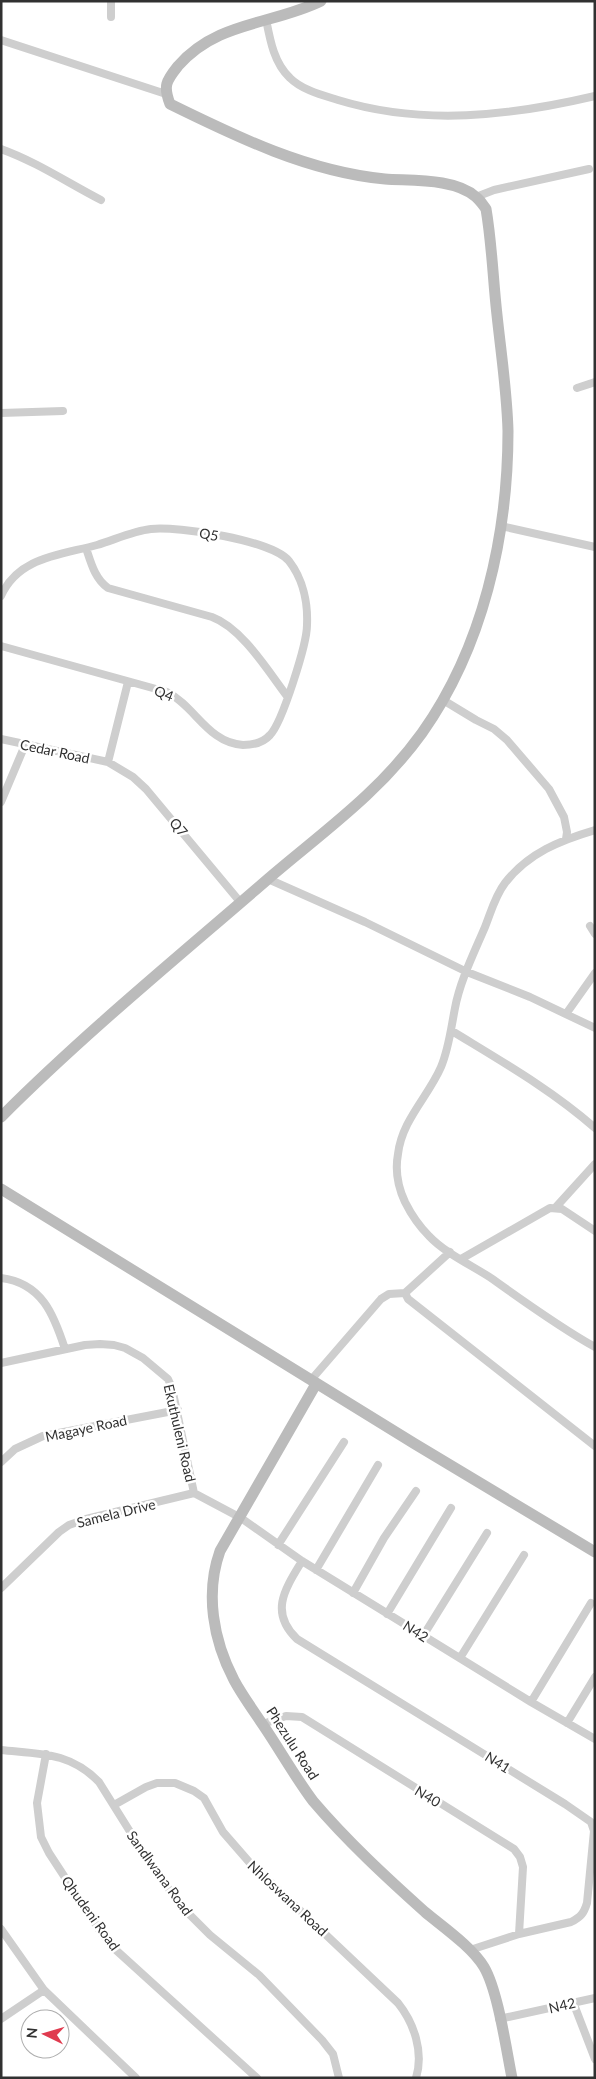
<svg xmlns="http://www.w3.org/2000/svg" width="596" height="2079" viewBox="0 0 596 2079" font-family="Lato,sans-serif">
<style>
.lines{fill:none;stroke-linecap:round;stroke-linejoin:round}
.street{stroke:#cecece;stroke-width:8}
.secondary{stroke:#bbb;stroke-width:11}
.labels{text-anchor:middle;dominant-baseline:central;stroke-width:5;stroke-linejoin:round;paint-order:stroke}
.street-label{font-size:14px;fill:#313131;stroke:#fff}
</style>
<rect width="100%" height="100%" fill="#fff"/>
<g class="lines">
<!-- street -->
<path class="street" d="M111 1V17
M266 19C270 40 274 63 290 78 302 90 322 95 338 100 423 126 510 116 595 96
M1 40 166 94
M1 149C37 162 68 183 101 200
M476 197 494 190 589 169
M577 388 595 382
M1 413 63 411
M501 526 595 547
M86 548C91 563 95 579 108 588L212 617C242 628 268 671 287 696
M1 596C18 557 61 555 97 545 114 540 133 531 151 529 178 526 272 540 289 561 303 579 308 603 307 625 307 644 282 723 270 735 263 743 253 745 243 745 208 743 195 706 167 692L1 646
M443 700 476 720 494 729 507 740 549 789 564 817 567 832 566 839
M1 739 108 762 133 777 146 789 241 903
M108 762 128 682
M1 802 25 745
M595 830C561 840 528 853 505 883 495 896 491 912 485 927 474 953 460 981 455 1008 451 1028 449 1048 441 1067 428 1097 402 1120 398 1154 395 1170 398 1187 405 1202 411 1214 419 1226 429 1236 445 1253 471 1265 491 1278 525 1302 559 1327 595 1347
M268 879 365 922 467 972 530 997 595 1028
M590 926 595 934
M566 1014 595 973
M452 1031C501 1061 552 1090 595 1128
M556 1207 595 1164
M450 1252 405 1293 408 1299 595 1446
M461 1259 550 1208 562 1209 595 1231
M1 1278C42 1283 54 1315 65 1349
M1 1363 85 1345 100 1344 114 1345 125 1348 143 1358 168 1379 172 1388 194 1493
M311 1380 381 1299 389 1294 405 1293
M1 1462 15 1449 43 1436 178 1410
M194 1493 241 1518 302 1561 531 1702 595 1739
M278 1545 344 1442
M302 1561C285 1589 269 1612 297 1639L565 1804 591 1822 594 1831 587 1903C584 1913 581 1917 571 1922L519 1934 470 1950
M316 1570 378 1465
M1 1588 59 1532 69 1525 86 1519 194 1493
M353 1593 384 1538 416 1491
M387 1614 451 1508
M423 1636 487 1533
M460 1658 524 1555
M531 1702 591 1603
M567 1723 595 1677
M263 1724 286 1716 302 1717 514 1849 520 1857 523 1867 519 1934
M1 1750C40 1754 70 1752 99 1782L149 1862 182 1907 210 1935 259 1975 322 2040 333 2054 339 2078
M46 1754 37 1803 41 1837 49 1853 102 1934 117 1951 257 2078
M114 1805 146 1787 157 1783H175L194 1791 204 1798 223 1832 250 1863 398 2003C414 2023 424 2052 416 2078
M1 1929 44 1990 136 2078
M573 2002 595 2059
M1 2019 44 1990
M499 2019 595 1998"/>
<!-- secondary -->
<path class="secondary" d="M1 1117C85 1033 178 957 268 879 324 831 378 794 422 733 483 647 508 536 508 431 507 392 501 353 497 315 493 280 492 244 486 209 483 205 480 200 476 197 455 178 411 181 385 179 309 172 237 137 170 104 163 86 166 81 178 66 217 21 272 25 321 1
M1 1189 415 1444 595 1552
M316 1384 220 1551C205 1593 213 1640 234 1680 242 1695 253 1710 263 1725 280 1750 295 1777 313 1801 347 1841 386 1877 425 1912 443 1927 472 1947 484 1967 498 1991 506 2048 512 2078"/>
</g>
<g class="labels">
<!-- street labels -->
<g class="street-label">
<text transform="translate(209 534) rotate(10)">Q5</text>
<text transform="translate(164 693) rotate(22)">Q4</text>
<text transform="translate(55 751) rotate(12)">Cedar Road</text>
<text transform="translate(179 827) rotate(49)">Q7</text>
<text transform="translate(86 1428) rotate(-12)">Magaye Road</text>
<text transform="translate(180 1433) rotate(77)">Ekuthuleni Road</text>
<text transform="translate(116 1513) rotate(-14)">Samela Drive</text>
<text transform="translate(416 1631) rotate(32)">N42</text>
<text transform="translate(293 1743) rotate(57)">Phezulu Road</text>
<text transform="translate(498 1762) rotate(32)">N41</text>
<text transform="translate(428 1796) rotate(31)">N40</text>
<text transform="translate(160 1873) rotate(54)">Sandlwana Road</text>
<text transform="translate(288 1898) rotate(43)">Nhloswana Road</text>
<text transform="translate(91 1913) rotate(54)">Qhudeni Road</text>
<text transform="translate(562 2005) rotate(-13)">N42</text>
</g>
</g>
<!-- border -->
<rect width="596" height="2079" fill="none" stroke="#313131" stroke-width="5"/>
<!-- north arrow -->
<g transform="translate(45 2034) rotate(275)"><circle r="24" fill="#ffffff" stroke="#adadad"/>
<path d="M0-4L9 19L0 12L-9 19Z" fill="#e03b4f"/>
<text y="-8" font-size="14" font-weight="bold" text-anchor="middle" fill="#313131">N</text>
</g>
</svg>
